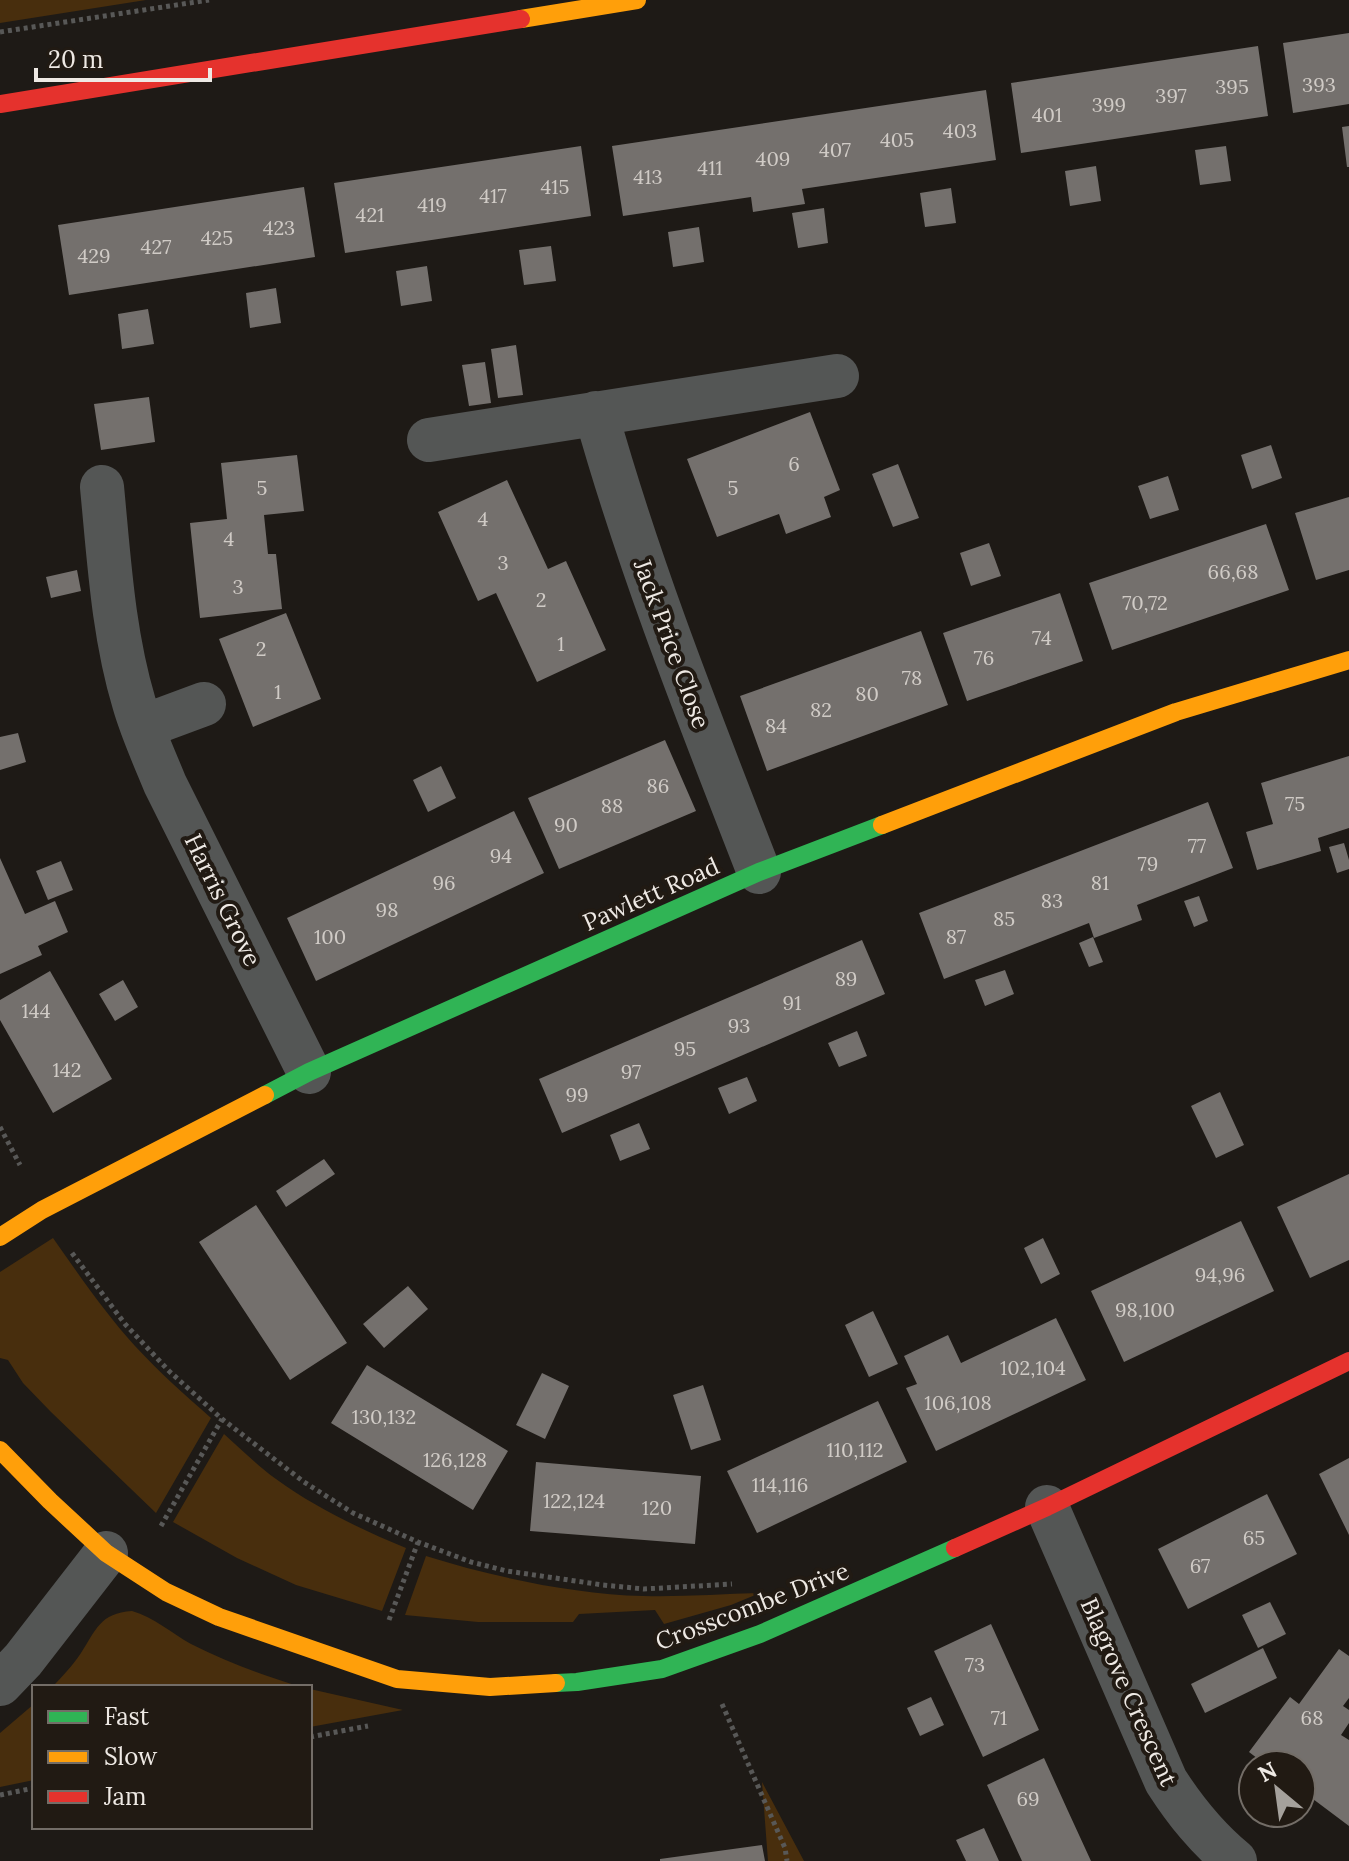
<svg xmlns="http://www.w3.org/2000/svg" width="1349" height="1861" viewBox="0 0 1349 1861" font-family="Lora,serif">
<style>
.green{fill:#482e0d}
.building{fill:#74706d}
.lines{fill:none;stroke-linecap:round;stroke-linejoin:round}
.path{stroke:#585857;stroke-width:5;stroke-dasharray:4 4;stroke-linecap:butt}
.street{stroke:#545655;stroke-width:44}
.fast{stroke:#30b455;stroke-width:18}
.slow{stroke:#ff9f0a;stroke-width:18}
.jam{stroke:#e5322d;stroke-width:18}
.labels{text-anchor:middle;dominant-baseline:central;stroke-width:8;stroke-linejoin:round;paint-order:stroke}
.number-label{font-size:20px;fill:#d0cbc6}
.street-label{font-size:24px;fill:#eee9e4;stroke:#211a13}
</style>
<rect width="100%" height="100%" fill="#1e1a16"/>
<!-- green -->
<path class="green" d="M0 0H146L0 23Z
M53 1238C79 1275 105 1313 135 1346 159 1372 185 1395 211 1418L156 1513 51 1412 23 1383 8 1360 0 1358V1272Z
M224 1434C241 1449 258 1466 276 1479 316 1508 360 1529 406 1548L382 1611 296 1585 237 1558 173 1522Z
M426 1556C493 1577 573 1594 643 1596 682 1597 721 1594 760 1593L731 1605 664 1624 655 1610 579 1614 573 1622H478L405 1615Z
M132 1611C154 1617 171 1633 191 1644 227 1662 264 1676 302 1687H52C62 1677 73 1665 81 1653 96 1630 100 1613 132 1611Z
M310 1689 403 1710 310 1727Z
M34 1704V1780L0 1787V1733Z
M762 1782 804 1861H768Z"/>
<!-- building -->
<path class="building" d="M1349 33V104L1293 113 1283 43Z
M1258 46 1268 116 1021 153 1011 83Z
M986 90 996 160 802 189 805 204 753 212 751 197 623 216 612 146Z
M1349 126V167H1347L1342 127Z
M581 146 591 216 345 253 334 183Z
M1226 146 1231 181 1200 185 1195 150Z
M1096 166 1101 201 1070 206 1065 171Z
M304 187 315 257 69 295 58 225Z
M951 188 956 223 925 227 920 193Z
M824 208 828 243 798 248 792 213Z
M699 227 704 262 673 267 668 232Z
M551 246 556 281 524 285 519 250Z
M427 266 432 301 401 306 396 271Z
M276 288 281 323 250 328 246 293Z
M148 309 154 344 122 349 118 314Z
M516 345 523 395 498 398 491 349Z
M485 362 491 403 469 406 462 365Z
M149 397 155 442 101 450 94 404Z
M810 412 840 490 824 497 831 517 786 534 779 514 717 537 687 459Z
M1271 445 1282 478 1252 489 1241 455Z
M297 455 304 511 264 515 268 554H276L282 609 200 618 190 523 227 519 221 463Z
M898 464 919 518 893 527 872 474Z
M1168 476 1179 510 1150 519 1138 486Z
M507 480 548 569 566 561 606 650 537 682 496 593 478 601 438 512Z
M1349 497V570L1316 580 1295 513Z
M1266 524 1289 590 1112 650 1089 583Z
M989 543 1001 576 971 586 960 553Z
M77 570 81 591 51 598 46 577Z
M1060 593 1083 661 967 701 943 633Z
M286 613 321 699 253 727 219 639Z
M921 631 948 705 767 771 740 696Z
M18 733 26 762 0 770V737Z
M665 740 696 811 559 869 528 798Z
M1349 756V828L1318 838 1321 851 1257 870 1246 832 1273 824 1261 783Z
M441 766 456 798 428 812 413 780Z
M1208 802 1233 868 1137 905 1142 920 1094 938 1089 923 944 979 919 913Z
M514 811 544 873 316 981 287 918Z
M1344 843 1349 860V869L1337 873 1329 847Z
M0 858 25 914 55 901 68 932 38 946 42 955 0 974Z
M61 861 73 890 48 900 36 871Z
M1199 896 1208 921 1194 927 1184 901Z
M1093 937 1103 962 1089 967 1079 943Z
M862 940 885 994 562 1133 539 1079Z
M1005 970 1014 994 985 1006 975 980Z
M50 971 112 1079 53 1113 0 1020V1000Z
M123 980 138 1007 115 1021 99 994Z
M857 1031 867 1056 839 1067 828 1043Z
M747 1077 757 1101 729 1114 718 1088Z
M1220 1092 1244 1145 1216 1158 1191 1106Z
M639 1123 650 1149 620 1161 610 1135Z
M324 1159 335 1174 286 1207 276 1191Z
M1349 1174V1260L1310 1278 1277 1207Z
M256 1205 347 1343 290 1380 199 1242Z
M1241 1221 1274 1291 1124 1362 1091 1291Z
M1043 1238 1060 1274 1041 1284 1024 1248Z
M408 1286 428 1309 384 1348 363 1324Z
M873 1311 898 1364 869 1377 845 1325Z
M1056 1318 1086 1380 936 1451 906 1388 917 1384 904 1356 948 1335 961 1363Z
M367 1365 508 1451 473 1510 331 1423Z
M542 1373 569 1386 545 1439 516 1425Z
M703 1385 721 1440 691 1450 673 1395Z
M878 1401 907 1462 757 1533 727 1471Z
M1349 1458V1535L1319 1474Z
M536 1462 701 1476 695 1544 530 1531Z
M1267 1494 1297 1554 1188 1609 1158 1549Z
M1270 1602 1286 1634 1258 1648 1242 1615Z
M991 1624 1039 1730 983 1757 934 1651Z
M1263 1648 1277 1678 1205 1713 1191 1684Z
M1339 1649 1349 1656V1698L1343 1706 1349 1710V1723L1341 1735 1349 1740V1826L1301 1790V1765H1266L1249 1752 1290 1697 1299 1704Z
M931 1697 944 1725 920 1736 907 1708Z
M1044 1758 1068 1811 1091 1861H1022L987 1785Z
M984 1828 999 1861H966L956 1840Z
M762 1845 765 1861H660V1859Z"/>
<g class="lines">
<!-- path -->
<path class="path" d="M0 32 209 0
M0 1127 20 1165
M72 1253 125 1324 169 1371 222 1419 304 1482 353 1513 418 1542 471 1562 507 1571 603 1585 644 1589 732 1584
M161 1526 222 1419
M389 1620 418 1542
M722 1704 785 1848 787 1861
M310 1737 368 1726
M0 1795 34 1788"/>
<!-- street -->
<path class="street" d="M596 413C640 570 700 720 759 872
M429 440 837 376
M102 487C109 559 113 633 134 703 142 731 154 757 165 784L309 1072
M142 727 204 704
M1047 1507 1166 1781C1186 1812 1206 1837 1235 1861
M0 1684 23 1660 106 1553"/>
<!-- fast -->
<path class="fast" d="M265 1095 309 1072 759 872 882 825
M556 1683 577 1682 662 1669 760 1634 955 1548"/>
<!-- slow -->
<path class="slow" d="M521 19 637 0
M882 825 1176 712 1349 660
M0 1237 42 1210 265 1095
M0 1450 50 1501 106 1553 166 1592 219 1617 397 1679 490 1687 556 1683"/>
<!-- jam -->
<path class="jam" d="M0 104 521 19
M955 1548 1047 1507 1349 1361"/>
</g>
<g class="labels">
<!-- number labels -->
<g class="number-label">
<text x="1319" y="84">393</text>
<text x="1232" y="86">395</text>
<text x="1171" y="95">397</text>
<text x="1109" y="104">399</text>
<text x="1047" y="114">401</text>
<text x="960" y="130">403</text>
<text x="897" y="139">405</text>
<text x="835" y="149">407</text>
<text x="773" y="158">409</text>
<text x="710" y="167">411</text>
<text x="648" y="176">413</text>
<text x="555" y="186">415</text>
<text x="493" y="195">417</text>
<text x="432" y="204">419</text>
<text x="370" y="214">421</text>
<text x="279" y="227">423</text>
<text x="217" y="237">425</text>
<text x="156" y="246">427</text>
<text x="94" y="255">429</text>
<text x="794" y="463">6</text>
<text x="262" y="487">5</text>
<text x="733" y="487">5</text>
<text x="483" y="518">4</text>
<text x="229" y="538">4</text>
<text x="503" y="562">3</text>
<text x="1233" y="571">66,68</text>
<text x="238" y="586">3</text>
<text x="541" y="599">2</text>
<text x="1145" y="602">70,72</text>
<text x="1042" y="637">74</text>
<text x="561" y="643">1</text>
<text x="261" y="648">2</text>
<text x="984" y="657">76</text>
<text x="912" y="677">78</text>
<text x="278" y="691">1</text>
<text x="867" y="693">80</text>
<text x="821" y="709">82</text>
<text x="776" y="725">84</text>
<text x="658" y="785">86</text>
<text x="1295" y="803">75</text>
<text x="612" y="805">88</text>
<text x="566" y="824">90</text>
<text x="1197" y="845">77</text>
<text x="501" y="855">94</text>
<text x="1148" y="863">79</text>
<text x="444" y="882">96</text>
<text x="1100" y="882">81</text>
<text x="1052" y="900">83</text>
<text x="387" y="909">98</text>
<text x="1004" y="918">85</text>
<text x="330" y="936">100</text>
<text x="956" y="936">87</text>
<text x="846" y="978">89</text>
<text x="792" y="1002">91</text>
<text x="36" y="1010">144</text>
<text x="739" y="1025">93</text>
<text x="685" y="1048">95</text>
<text x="67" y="1069">142</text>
<text x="631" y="1071">97</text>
<text x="577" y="1094">99</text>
<text x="1220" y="1274">94,96</text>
<text x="1145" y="1309">98,100</text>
<text x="1033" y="1367">102,104</text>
<text x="958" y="1402">106,108</text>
<text x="384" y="1416">130,132</text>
<text x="855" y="1449">110,112</text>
<text x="455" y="1459">126,128</text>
<text x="780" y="1484">114,116</text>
<text x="574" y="1500">122,124</text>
<text x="657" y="1507">120</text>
<text x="1254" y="1537">65</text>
<text x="1200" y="1565">67</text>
<text x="975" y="1664">73</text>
<text x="999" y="1717">71</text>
<text x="1312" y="1717">68</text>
<text x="1028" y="1798">69</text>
</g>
<!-- street labels -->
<g class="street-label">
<text transform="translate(672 644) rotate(70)">Jack Price Close</text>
<text transform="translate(651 894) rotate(-24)">Pawlett Road</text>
<text transform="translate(223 900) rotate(64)">Harris Grove</text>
<text transform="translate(752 1606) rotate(-21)">Crosscombe Drive</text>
<text transform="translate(1129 1692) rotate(66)">Blagrove Crescent</text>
</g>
</g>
<!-- legend -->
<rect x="32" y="1685" width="280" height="144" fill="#211a13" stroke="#736d67" stroke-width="2"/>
<rect x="48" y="1711" width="40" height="12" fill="#30b455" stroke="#736d67" stroke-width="2"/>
<text x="104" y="1725" font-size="24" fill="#eee9e4">Fast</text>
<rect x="48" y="1751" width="40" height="12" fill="#ff9f0a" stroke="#736d67" stroke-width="2"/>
<text x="104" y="1765" font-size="24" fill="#eee9e4">Slow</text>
<rect x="48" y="1791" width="40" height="12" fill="#e5322d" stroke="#736d67" stroke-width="2"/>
<text x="104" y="1805" font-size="24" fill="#eee9e4">Jam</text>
<!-- north arrow -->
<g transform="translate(1277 1789) rotate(331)"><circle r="38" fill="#211a13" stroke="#736d67" stroke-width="2"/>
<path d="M0-6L14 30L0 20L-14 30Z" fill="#a5a19c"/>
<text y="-12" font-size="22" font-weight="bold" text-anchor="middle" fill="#eee9e4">N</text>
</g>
<!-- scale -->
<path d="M36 68v12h174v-12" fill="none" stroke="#eee9e4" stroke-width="4"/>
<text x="48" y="68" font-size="24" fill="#eee9e4" stroke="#211a13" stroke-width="6" paint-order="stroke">20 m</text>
</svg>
